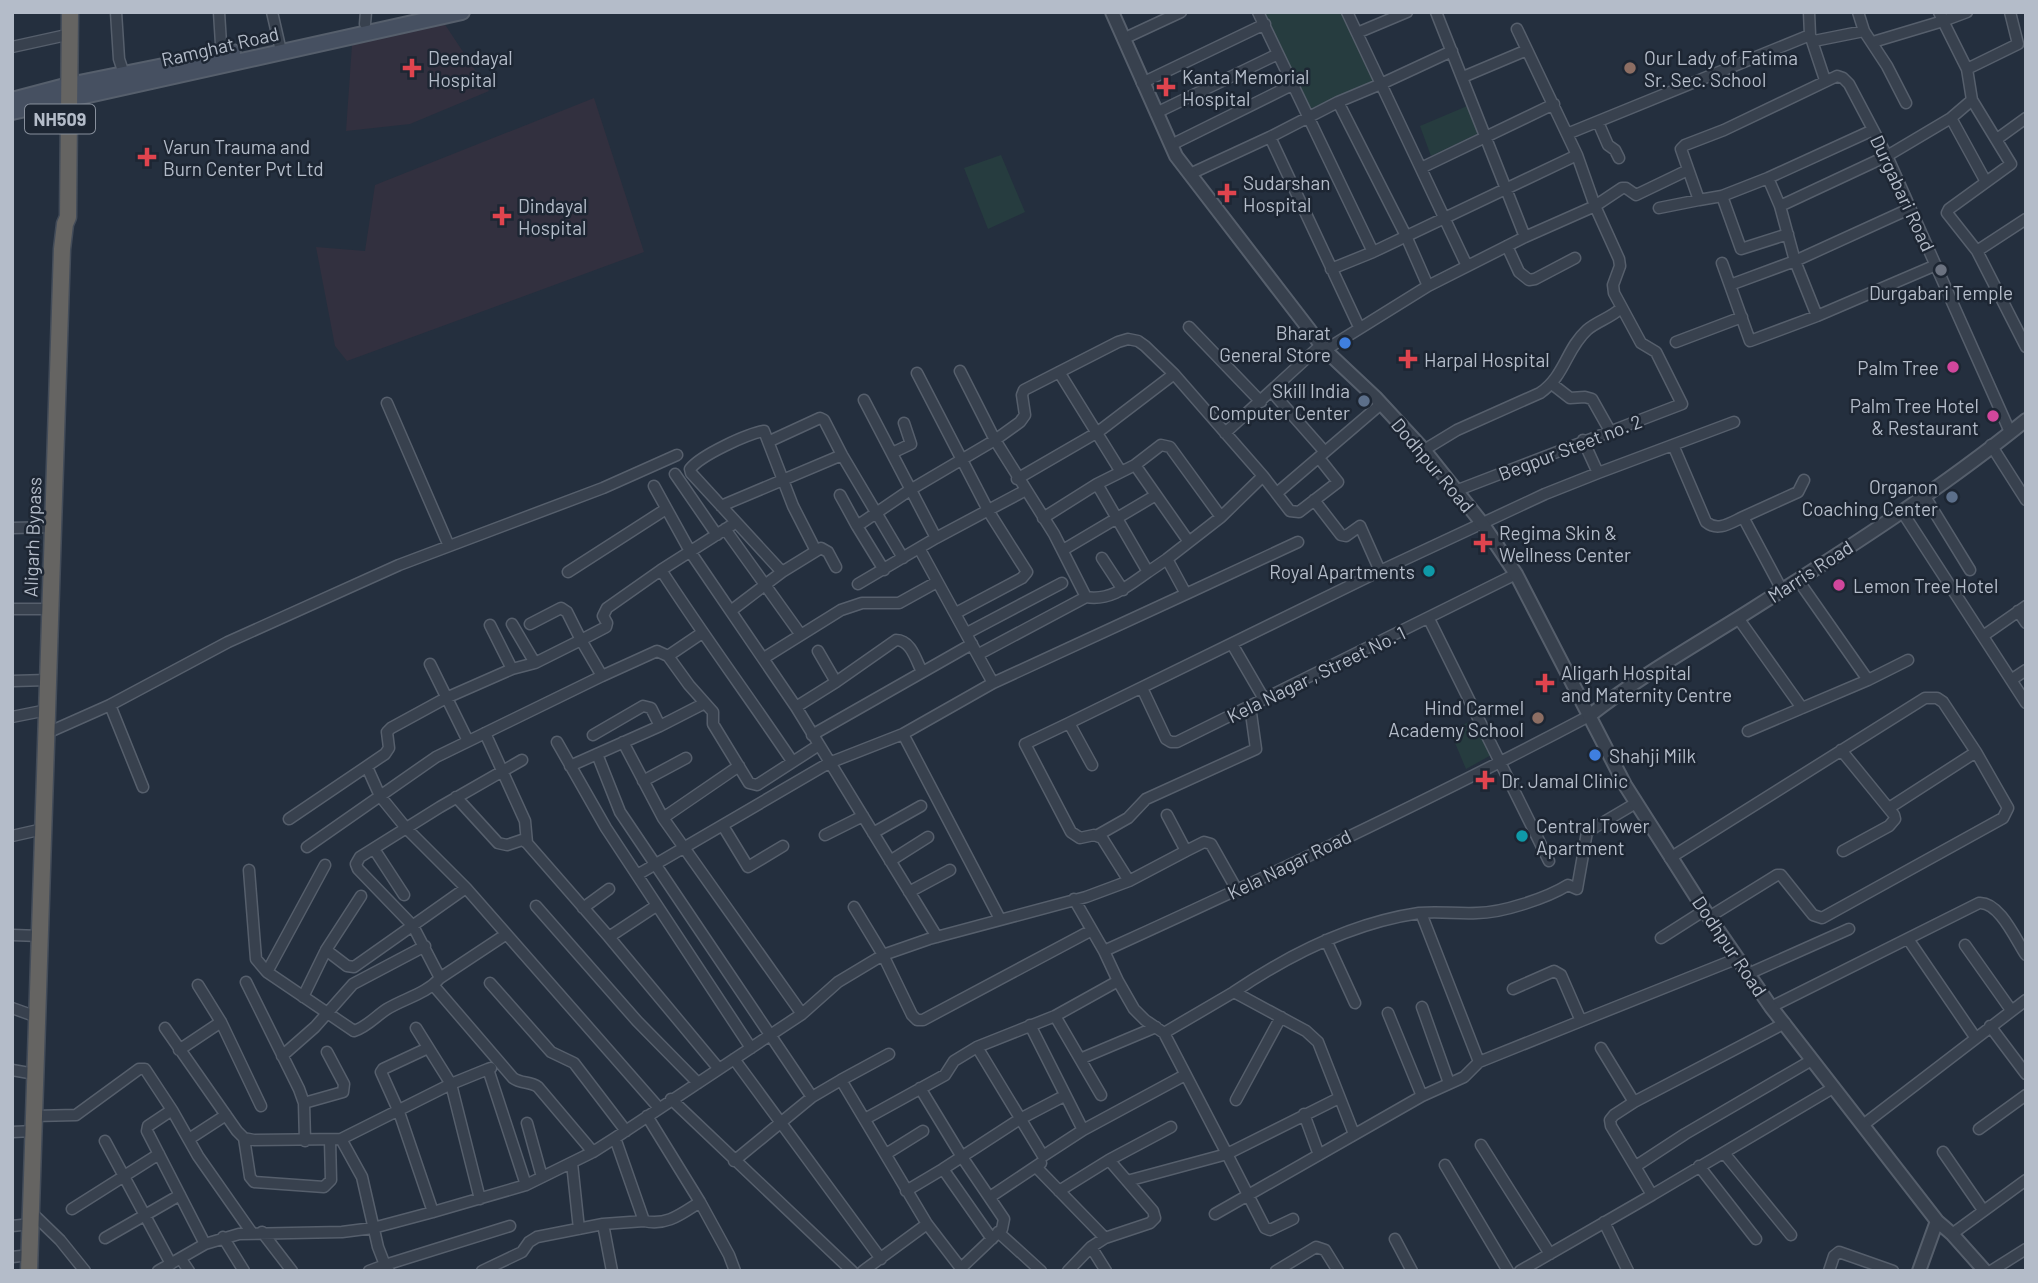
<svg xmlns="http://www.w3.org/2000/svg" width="2038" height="1283" viewBox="0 0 2038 1283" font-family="Barlow,sans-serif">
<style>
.medical{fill:#32303f}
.green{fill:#263c3f}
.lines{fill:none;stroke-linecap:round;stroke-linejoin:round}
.minor-casing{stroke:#565f6c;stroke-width:13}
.tertiary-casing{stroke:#565f6c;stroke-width:16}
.secondary-casing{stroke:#565f6c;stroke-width:18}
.trunk-casing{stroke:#434c59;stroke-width:19}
.minor{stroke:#38414e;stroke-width:10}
.tertiary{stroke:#38414e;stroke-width:12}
.secondary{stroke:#465061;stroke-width:14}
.trunk{stroke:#656462;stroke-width:16}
.health-dot{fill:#e0444e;stroke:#1d2633;stroke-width:2.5}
.education-dot{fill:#8d6e63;stroke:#1d2633;stroke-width:2.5}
.worship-dot{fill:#6b7280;stroke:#1d2633;stroke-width:2.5}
.shop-dot{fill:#3f7fe0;stroke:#1d2633;stroke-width:2.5}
.hotel-dot{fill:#d1479c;stroke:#1d2633;stroke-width:2.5}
.service-dot{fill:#5c6f8a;stroke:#1d2633;stroke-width:2.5}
.culture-dot{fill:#0f9aa8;stroke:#1d2633;stroke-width:2.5}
.labels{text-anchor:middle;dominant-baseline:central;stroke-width:5;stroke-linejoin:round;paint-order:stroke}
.shield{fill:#1d2633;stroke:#878f9c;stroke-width:2}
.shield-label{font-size:18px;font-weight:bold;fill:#b4bcc9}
.street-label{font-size:19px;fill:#b4bcc9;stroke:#1d2633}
.poi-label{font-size:19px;fill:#b4bcc9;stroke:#1d2633;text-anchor:start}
</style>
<rect width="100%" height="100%" fill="#242f3e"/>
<!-- medical -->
<path class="medical" d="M444 23 489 91 410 124 346 131 352 45Z
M594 98 644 252 347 361 335 346 316 247 365 251 375 185Z"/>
<!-- green -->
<path class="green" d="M1257 12H1347L1378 78 1307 118Z
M1472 104 1481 132 1431 156 1420 126Z
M1001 155 1025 212 988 229 964 168Z
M1475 719 1493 754 1466 769 1450 731Z"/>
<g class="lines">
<!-- minor casing -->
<g class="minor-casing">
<path id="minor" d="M116 12 119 59 125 77
M219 12 222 60
M272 12 281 51
M1258 12 1373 252
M1809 12 1810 35 1825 80
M1858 12 1864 31 1887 66 1906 103
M1939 12 1943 21 1967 12
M365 24 366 12
M1357 33 1407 12
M1123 39 1181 12
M1814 41 1864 31
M1873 42 1943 21 1967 69 1972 100 2011 164 1949 209 1947 213 1977 251 2026 347
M12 47 62 36
M1452 51 1381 84 1467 266
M1967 69 2018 44 2010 12
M1463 77 1527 50
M1142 83 1265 24
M1338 102 1270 137 1359 327
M1156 113 1278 54
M1951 118 1972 100
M1598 122 1608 145 1615 150 1619 158
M1567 134 1810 35
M1997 139 2026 118
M1171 145 1292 85
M1421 168 1554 104
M1190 174 1270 137
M1722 196 1768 178 1873 130
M1780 206 1887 156 1951 118 1986 182
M1659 208 1699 200
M1788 234 1741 249 1722 196 1699 200 1681 149 1685 145 1724 130 1837 76 1843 78 1849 84 1887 156 2010 432
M1525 237 1595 206 1622 188H1626L1636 195 1688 170
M1507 246 1519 272 1529 280 1535 279 1575 258
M1977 251 2026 219
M1722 263 1750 341 1817 316 1936 265
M1331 269 1373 252 1577 155
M1730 285 1795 261 1780 206 1768 178
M1428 286 1525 237 1436 12
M1817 316 1795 261 1909 209
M1189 327 1261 402
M1676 342 1742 317
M1325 350 1428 286 1406 236 1338 102 1381 84 1347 12
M960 371 995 440 1020 422 1025 415 1022 395 1024 390 1118 342 1128 339 1138 341 1145 346 1174 374 1263 476 1290 511 1299 512 1338 482 1319 458
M1059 372 1121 472
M917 373 989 512 1027 572 1022 578 956 613
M1552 384 1570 398 1585 397 1592 399 1610 431
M1272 392 1325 452
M864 400 936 538 919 548 993 683 1186 594
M387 403 449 546
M1225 433 1321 345
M1583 440 1598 473 1734 422
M770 441 820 418 824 420 842 455 903 558
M1673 445 1706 522C1718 532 1730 523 1743 517L1782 590
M1991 445 2026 500
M1424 450 1457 430 1540 393C1565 376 1566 349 1587 330 1597 321 1611 318 1621 308
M892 453 911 444 904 423
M1135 465 1189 542
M675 474 717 535
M1017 479 1098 432 1174 374
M1097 484 1135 465 1161 445 1170 447 1221 517
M654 486 691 553 796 707 937 937
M1458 490 1682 404 1656 352 1641 343 1614 293 1613 285 1620 266 1619 259 1595 206 1577 155 1517 29
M1277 493 1381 404
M840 495 857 526 910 490 995 440 1054 534 1086 597C1111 601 1128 586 1148 572
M1924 495 1970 570
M1314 500 1341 535 1346 536 1360 526 1380 571
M721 506 842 455
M1901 510 2026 703
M1743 517 1798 492 1804 480
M1043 518 1097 484 1148 572 1167 559 1186 594 1298 542
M857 526 884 570
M12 528 53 527
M725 529 801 635
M936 538 1026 490
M1063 550 1156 495
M816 551 793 506 764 431C747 434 701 455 690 469L691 473 782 572 821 548 828 552 836 567
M1102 558 1123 590
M1167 559 1221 517 1263 476
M661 570C703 635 749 697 792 761
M568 572 666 509
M1798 580 1868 680 1908 660
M858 584 919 548
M12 609H51
M732 610 782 572
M2018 611 2026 623
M1738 618 1802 708
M1429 619 1549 861
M512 624 535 663
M530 624 561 608 567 612 581 640 606 627 607 623 603 616 607 608 661 570 735 523
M490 625 512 669 535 663 581 640 602 676 657 651 668 656 702 633
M967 633 1062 583
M1983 636 2026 606
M1232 644 1264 699
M818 651 836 682
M979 654 1086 597
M668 656 689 685 713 712V724L749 783 757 785 819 745
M764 658 841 610 862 603H899L937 582
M430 664 468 741
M2011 680 2026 670
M12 681 48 680
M1142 688 1166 739 1171 742H1177L1516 574
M110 705 143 787
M796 707 836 682 896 640C911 640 916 660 922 672
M12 717 47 710
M1069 723 1380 571 1545 494 1598 473
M1748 731 1868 680
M47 733 110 705 228 642 399 565 603 488 677 455
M485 733 525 821 527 843
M903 734 1000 919
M593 735 643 706 651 708 660 726
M812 735 972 644
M557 742 606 828 751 1048
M623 742 663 818 802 1014
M1841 750 1894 815 1895 819 1889 826 1843 851
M597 754 620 812 812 1097 841 1080 927 1224 963 1271
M570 766 660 726 705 703
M367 767 380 796 406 828 466 888 659 1108
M643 781 686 758
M456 797 498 843 507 845 522 840 527 843 609 937 656 906
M1167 815 1186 851 1204 842 1211 844 1237 890
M663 818 739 766
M289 819 385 754 389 748 387 732 391 728 446 698 512 669
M723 826 748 867 783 846
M873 833 921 806
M825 835 863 816
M1098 835 1128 818 1146 799 1256 749 1250 706
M12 836 43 829
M307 847 436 757 602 676
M374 849 404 895
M1670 858 1925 698H1937L1943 702 1976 752
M890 861 928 837
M325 865 267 972 354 1031C367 1027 376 1016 387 1009 405 998 426 994 440 978
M249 870 256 959 267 972
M637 875 829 763 903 734 993 683
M1129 881 1186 851
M909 892 950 870
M1074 899 1104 951
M536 906 637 1021 698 1083
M854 907 883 955 912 1015 917 1020H923L1092 930
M583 908 609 889
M1421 913 1479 1062 1464 1077 1422 1096
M1709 917 1777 875H1781L1813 915 1822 918 2003 818 2008 808 1976 752 1889 808
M12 935 40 936
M505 935 440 978 413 926 358 869 356 864 360 857 440 807 522 760
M609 937 719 1069
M1661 938 1705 910
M1908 939 1975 1037
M1326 940 1355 1003
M1965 945 2011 1010
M326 950 347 966 354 967 466 888
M1748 974 1849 929
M1118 981 1134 1009 1145 1020 1164 1033 1227 1154 1339 1098
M246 982 299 1089 304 1103 305 1141
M490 983 551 1052 574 1063 626 1131
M198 985 221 1022 261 1106
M434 986 513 1078C521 1084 530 1081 538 1087L593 1152
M303 997 326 950 361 896
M1422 1007 1449 1083
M1771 1007 1979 903C1999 901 2016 940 2026 955
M12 1008 37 1017
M1055 1016 1101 1095
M1581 1021 1736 959
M1030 1025 1083 1130 1185 1075
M1990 1026 2026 1074
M165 1028 237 1131 244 1138 254 1140 341 1139 451 1084 488 1069
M416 1028 451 1084 480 1199
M1164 1033 1234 992
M977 1047 1043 1156 1083 1130
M428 1048 383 1069 381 1072 399 1112 433 1212
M1601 1048 1634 1102 1614 1115 1610 1120 1611 1126 1652 1195 1833 1088
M179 1050 221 1022
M282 1056 315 1027 353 984 425 946
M734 1059 881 1259
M1080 1059 1156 1027
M1479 1062 1581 1021 1561 975 1554 971 1513 989
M491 1068 488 1069 526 1185
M12 1070 35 1074
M841 1080 889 1054
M920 1088 962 1157 1004 1219 1002 1229 960 1269
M671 1099 852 1271
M1236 1100 1281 1017
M1634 1102 1785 1023
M304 1103 343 1092 344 1084 327 1052
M172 1110 198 1156 252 1233
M1304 1114 1319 1155
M34 1116 76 1115 139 1069H145L172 1110 148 1126 147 1131 205 1244
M647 1116 700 1202 729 1255 735 1271
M865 1119 945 1075 954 1061 977 1047 1055 1016 1118 981 1104 951C1267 877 1430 800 1589 716
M527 1123 542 1177
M1863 1125 2026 1000
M1979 1129 2026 1095
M12 1132 34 1131
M1354 1134 1318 1042 1306 1031 1234 992C1290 954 1351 923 1419 913 1438 911 1457 914 1477 913 1502 913 1547 898 1568 885L1577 889 1587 832 1636 803
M244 1138 250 1177 254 1182 324 1187 331 1180 330 1140
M189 1139 226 1115
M341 1139 362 1177 378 1247 385 1265 369 1271
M105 1141 171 1264
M1481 1145 1550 1254
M1943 1152 1983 1210
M1724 1153 1791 1235
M886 1154 923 1131
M1109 1160 1171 1127
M734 1161 812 1097
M572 1163 579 1229
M1445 1165 1508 1271
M1636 1166 1685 1134 1812 1060
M1699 1166 1756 1239
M1037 1168 1105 1238 1091 1247 1068 1271
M943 1169 1020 1119 1064 1096
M1127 1181 1227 1154 1265 1228 1270 1230 1293 1219
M906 1191 943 1169 992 1239
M1059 1191 1109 1160 1153 1211 1155 1218 1150 1223 1105 1238
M990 1197 1041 1163
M72 1209 159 1154
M31 1212 60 1240 85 1271
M1215 1214 1422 1096 1388 1013
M644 1221C667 1226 681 1214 700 1202
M1604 1222 1628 1271
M12 1226 31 1224
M262 1232 292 1271
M998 1232 1041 1271
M1952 1234 2026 1180
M223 1237 244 1271
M105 1238 180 1195
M1395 1239 1412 1271
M1091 1247 1106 1271
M12 1257 30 1255
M181 1259 189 1271
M158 1271 205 1244 239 1234 342 1232 373 1228 433 1212 526 1185 593 1152 615 1138 802 1014 838 982 883 955 929 939 1086 897 1129 881 1102 838 1094 835 1080 838 1071 832 1025 744 1069 723 1092 765
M389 1271 385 1265 510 1226
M482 1271 522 1252 529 1242 537 1237 603 1224
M612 1271 603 1224 644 1221 615 1138
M863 1271 927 1224
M1276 1271 1316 1247 1325 1250 1338 1271
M1520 1271 1652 1195
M1829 1271 1834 1256 1839 1252 1893 1271
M1991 1271 2026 1249"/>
</g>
<!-- tertiary casing -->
<g class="tertiary-casing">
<path id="tertiary" d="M1112 12 1176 156 1325 350 1375 397 1424 450 1482 523 1516 574 1625 785 1709 917 1771 1007 1937 1221 1952 1234 1985 1271
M1589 716C1641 675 1699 643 1754 608 1847 549 1941 489 2026 420
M1919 1271 1937 1221"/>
</g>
<!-- secondary casing -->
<g class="secondary-casing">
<path id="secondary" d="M12 100 69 85 233 52
M12 112 462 12"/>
</g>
<!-- trunk casing -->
<g class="trunk-casing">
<path id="trunk" d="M29 1271 62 249 65 224 68 217 70 12"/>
</g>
<!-- minor -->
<use href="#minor" class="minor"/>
<!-- tertiary -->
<use href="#tertiary" class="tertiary"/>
<!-- secondary -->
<use href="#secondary" class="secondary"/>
<!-- trunk -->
<use href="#trunk" class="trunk"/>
</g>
<!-- markers -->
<g class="health-dot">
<path d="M408.5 57.5h7v7h7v7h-7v7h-7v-7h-7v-7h7z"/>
<path d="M1162.5 76.5h7v7h7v7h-7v7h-7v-7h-7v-7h7z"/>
<path d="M143.5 146.5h7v7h7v7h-7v7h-7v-7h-7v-7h7z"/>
<path d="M1223.5 182.5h7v7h7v7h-7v7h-7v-7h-7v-7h7z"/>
<path d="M498.5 205.5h7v7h7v7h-7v7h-7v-7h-7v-7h7z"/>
<path d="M1404.5 348.5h7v7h7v7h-7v7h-7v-7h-7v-7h7z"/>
<path d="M1479.5 532.5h7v7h7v7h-7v7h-7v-7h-7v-7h7z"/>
<path d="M1541.5 672.5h7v7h7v7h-7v7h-7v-7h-7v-7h7z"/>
<path d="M1481.5 769.5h7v7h7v7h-7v7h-7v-7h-7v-7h7z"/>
</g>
<g class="education-dot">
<circle cx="1630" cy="68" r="7"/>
<circle cx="1538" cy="718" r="7"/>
</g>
<circle class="worship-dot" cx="1941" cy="270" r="7"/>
<g class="shop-dot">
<circle cx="1345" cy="343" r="7"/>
<circle cx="1595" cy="755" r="7"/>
</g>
<g class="hotel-dot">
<circle cx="1953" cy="367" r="7"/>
<circle cx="1993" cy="416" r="7"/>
<circle cx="1839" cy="585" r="7"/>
</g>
<g class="service-dot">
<circle cx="1364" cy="401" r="7"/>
<circle cx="1952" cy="497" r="7"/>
</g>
<g class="culture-dot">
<circle cx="1429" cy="571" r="7"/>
<circle cx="1522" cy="836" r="7"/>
</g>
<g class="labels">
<!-- shield labels -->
<rect class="shield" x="25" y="104.5" width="70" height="29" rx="5"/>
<g class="shield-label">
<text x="60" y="119">NH509</text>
</g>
<!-- street labels -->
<g class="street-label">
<text transform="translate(220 46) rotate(-13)">Ramghat Road</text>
<text transform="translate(1903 193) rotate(65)">Durgabari Road</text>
<text transform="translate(1570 447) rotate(-21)">Begpur Steet no. 2</text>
<text transform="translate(1433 465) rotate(50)">Dodhpur Road</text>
<text transform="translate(32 537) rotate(-88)">Aligarh Bypass</text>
<text transform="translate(1810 571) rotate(-33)">Marris Road</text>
<text transform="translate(1316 674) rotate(-26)">Kela Nagar , Street No. 1</text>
<text transform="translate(1289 864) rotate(-26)">Kela Nagar Road</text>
<text transform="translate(1730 946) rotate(56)">Dodhpur Road</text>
</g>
<!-- poi labels -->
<g class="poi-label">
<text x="428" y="57">Deendayal<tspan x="428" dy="22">Hospital</tspan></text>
<text x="1644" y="57">Our Lady of Fatima<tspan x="1644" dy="22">Sr. Sec. School</tspan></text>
<text x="1182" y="76">Kanta Memorial<tspan x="1182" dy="22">Hospital</tspan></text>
<text x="163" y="146">Varun Trauma and<tspan x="163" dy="22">Burn Center Pvt Ltd</tspan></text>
<text x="1243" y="182">Sudarshan<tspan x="1243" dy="22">Hospital</tspan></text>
<text x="518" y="205">Dindayal<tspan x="518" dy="22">Hospital</tspan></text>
<text x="1941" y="292" text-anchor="middle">Durgabari Temple</text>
<text x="1331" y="332" text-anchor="end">Bharat<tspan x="1331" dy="22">General Store</tspan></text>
<text x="1424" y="359">Harpal Hospital</text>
<text x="1939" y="367" text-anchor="end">Palm Tree</text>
<text x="1350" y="390" text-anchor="end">Skill India<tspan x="1350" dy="22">Computer Center</tspan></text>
<text x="1979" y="405" text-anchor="end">Palm Tree Hotel<tspan x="1979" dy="22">&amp; Restaurant</tspan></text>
<text x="1938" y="486" text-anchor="end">Organon<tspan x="1938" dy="22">Coaching Center</tspan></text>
<text x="1499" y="532">Regima Skin &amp;<tspan x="1499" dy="22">Wellness Center</tspan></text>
<text x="1415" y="571" text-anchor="end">Royal Apartments</text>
<text x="1853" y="585">Lemon Tree Hotel</text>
<text x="1561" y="672">Aligarh Hospital<tspan x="1561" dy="22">and Maternity Centre</tspan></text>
<text x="1524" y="707" text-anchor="end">Hind Carmel<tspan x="1524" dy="22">Academy School</tspan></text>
<text x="1609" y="755">Shahji Milk</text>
<text x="1501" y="780">Dr. Jamal Clinic</text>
<text x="1536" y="825">Central Tower<tspan x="1536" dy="22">Apartment</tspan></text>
</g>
</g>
<!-- border -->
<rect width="2038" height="1283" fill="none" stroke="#b4bcc9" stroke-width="28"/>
</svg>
